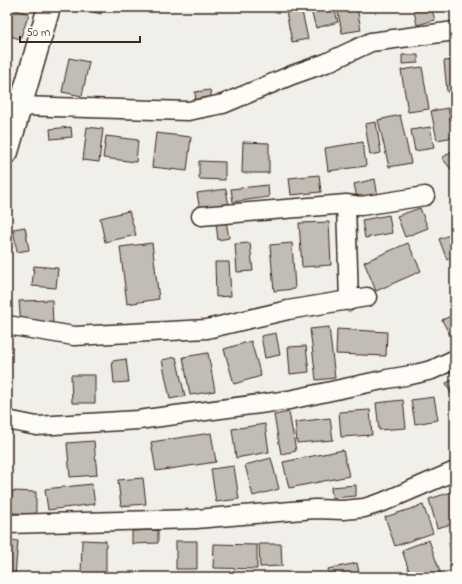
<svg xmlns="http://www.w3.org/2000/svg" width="462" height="584" viewBox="0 0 462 584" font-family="'Indie Flower',sans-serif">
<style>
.building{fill:#c1bcb4;stroke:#3b2a1e}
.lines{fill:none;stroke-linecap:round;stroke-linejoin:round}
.minor-casing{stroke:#3b2a1e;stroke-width:21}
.tertiary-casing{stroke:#3b2a1e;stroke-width:25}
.minor{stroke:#fdfcf7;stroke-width:18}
.tertiary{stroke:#fdfcf7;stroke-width:22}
</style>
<rect width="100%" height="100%" fill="#f1efea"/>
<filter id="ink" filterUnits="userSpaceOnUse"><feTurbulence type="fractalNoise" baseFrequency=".025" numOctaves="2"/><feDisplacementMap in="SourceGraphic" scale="8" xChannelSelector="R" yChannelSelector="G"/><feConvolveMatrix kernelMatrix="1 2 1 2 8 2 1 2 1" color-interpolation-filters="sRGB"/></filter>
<g filter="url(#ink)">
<!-- building -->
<path class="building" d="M7 7 29 14 20 39 7 35Z
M87 7H103L101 14 86 10Z
M285 7H301L308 39 292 42Z
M310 7H334L338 22 316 28Z
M337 7H357L361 30 342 33Z
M413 7H431L435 20 417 25Z
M402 55H418V63L402 64Z
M69 58 89 62 82 96 62 92Z
M455 60V91L447 92 444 61Z
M422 67 429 109 408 112 401 70Z
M210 90 212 100 196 103 195 92Z
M448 108 454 137 437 140 431 111Z
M400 115 411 163 389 167 378 120Z
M376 122 381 153 370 155 365 124Z
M71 127 72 137 51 139 50 129Z
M87 127 103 129 99 162 83 160Z
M430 127 434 148 415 151 411 130Z
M156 133 191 137 187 171 152 167Z
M106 136 138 140 136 162 103 158Z
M243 142 269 143V173H242Z
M363 142 366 166 328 171 325 148Z
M452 151 455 156V174L442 158Z
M199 161 225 162V180L199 179Z
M319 175 321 192 291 195 289 178Z
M375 179 378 198 358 202 354 184Z
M268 185 269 197 233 202 231 189Z
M226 189 229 206 200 211 197 193Z
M420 208 428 228 405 237 397 216Z
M129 211 136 235 105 242 100 218Z
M389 215 392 233 365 238 362 220Z
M226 221 229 238 218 240 216 223Z
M329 222 331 265 302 267 299 223Z
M25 227 29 250 17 252 13 229Z
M455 233V257L447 260 439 239Z
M152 243 159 299 127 304 120 247Z
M250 243 253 271 237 272 235 244Z
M292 243 295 289 274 291 270 245Z
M408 243 421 271 376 291 364 262Z
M215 262H229L231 296 216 297Z
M34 266 58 268 56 288 32 286Z
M52 300 53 325 21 326 19 301Z
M455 314V345L442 320Z
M329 327 335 378 316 380 310 329Z
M337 329 387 332 386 356 336 354Z
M276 333 280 355 265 358 261 336Z
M251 341 261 376 234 384 224 349Z
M306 346 309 372 290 374 288 347Z
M208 353 215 391 190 395 183 357Z
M176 357 185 396 170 399 162 360Z
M126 359 129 382 114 383 112 361Z
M71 375H95V403H72Z
M455 379V393L451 394 446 383Z
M434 397 438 420 415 424 411 400Z
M403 400 406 428 379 430 376 403Z
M370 410 372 435 341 437 339 412Z
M289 412 296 451 281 454 274 415Z
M330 418 333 440 297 443 295 422Z
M265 424 269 452 236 458 232 429Z
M211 433 216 462 156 471 151 442Z
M94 441 97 475 70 477 67 443Z
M343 450 349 476 289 488 283 462Z
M271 458 279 489 253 496 245 465Z
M234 466 239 499 216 502 211 469Z
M143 478 146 504 121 506 118 480Z
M92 484 95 504 48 510 45 489Z
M356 485V496L332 498 331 487Z
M12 491 36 492V514L11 513Z
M455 491V523L437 528 429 499Z
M423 505 433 533 395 546 385 517Z
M158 530V543L132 544V531Z
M7 539 18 541 15 576 7 575Z
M82 540 106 541V576H81Z
M429 540 441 575 437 577H411L402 550Z
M176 541H197V569H176Z
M455 541V551L451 552 449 543Z
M214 544 257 545V569L213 568Z
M259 544H281L282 566 260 567Z
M357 563 360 577H330L328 569Z
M286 574H309V577H286Z"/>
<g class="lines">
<!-- minor casing -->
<g class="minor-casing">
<path id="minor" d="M20 106 188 111 223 104 292 75 326 63 371 42 455 31
M346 204 349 301
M201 216 346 204 361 206 425 196
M7 325 74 336 207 329 288 310 367 297
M7 420 37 426 138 420 289 400 387 379 411 375 432 370 455 359
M7 524 196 519 315 509 343 510 364 508 383 502 455 471"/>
</g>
<!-- tertiary casing -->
<g class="tertiary-casing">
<path id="tertiary" d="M7 152 49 7"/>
</g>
<!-- minor -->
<use href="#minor" class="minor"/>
<!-- tertiary -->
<use href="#tertiary" class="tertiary"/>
</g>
</g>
<!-- margin -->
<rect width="462" height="584" fill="none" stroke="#fdfcf7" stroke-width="24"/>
<rect x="12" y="12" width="438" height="560" fill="none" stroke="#3b2a1e" stroke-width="1.5" filter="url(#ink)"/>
<!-- scale -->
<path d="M20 36v6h120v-6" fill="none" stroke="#3b2a1e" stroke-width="2"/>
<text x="26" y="36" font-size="12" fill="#3b2a1e" stroke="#fdfcf7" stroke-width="3" paint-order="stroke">50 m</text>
</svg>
